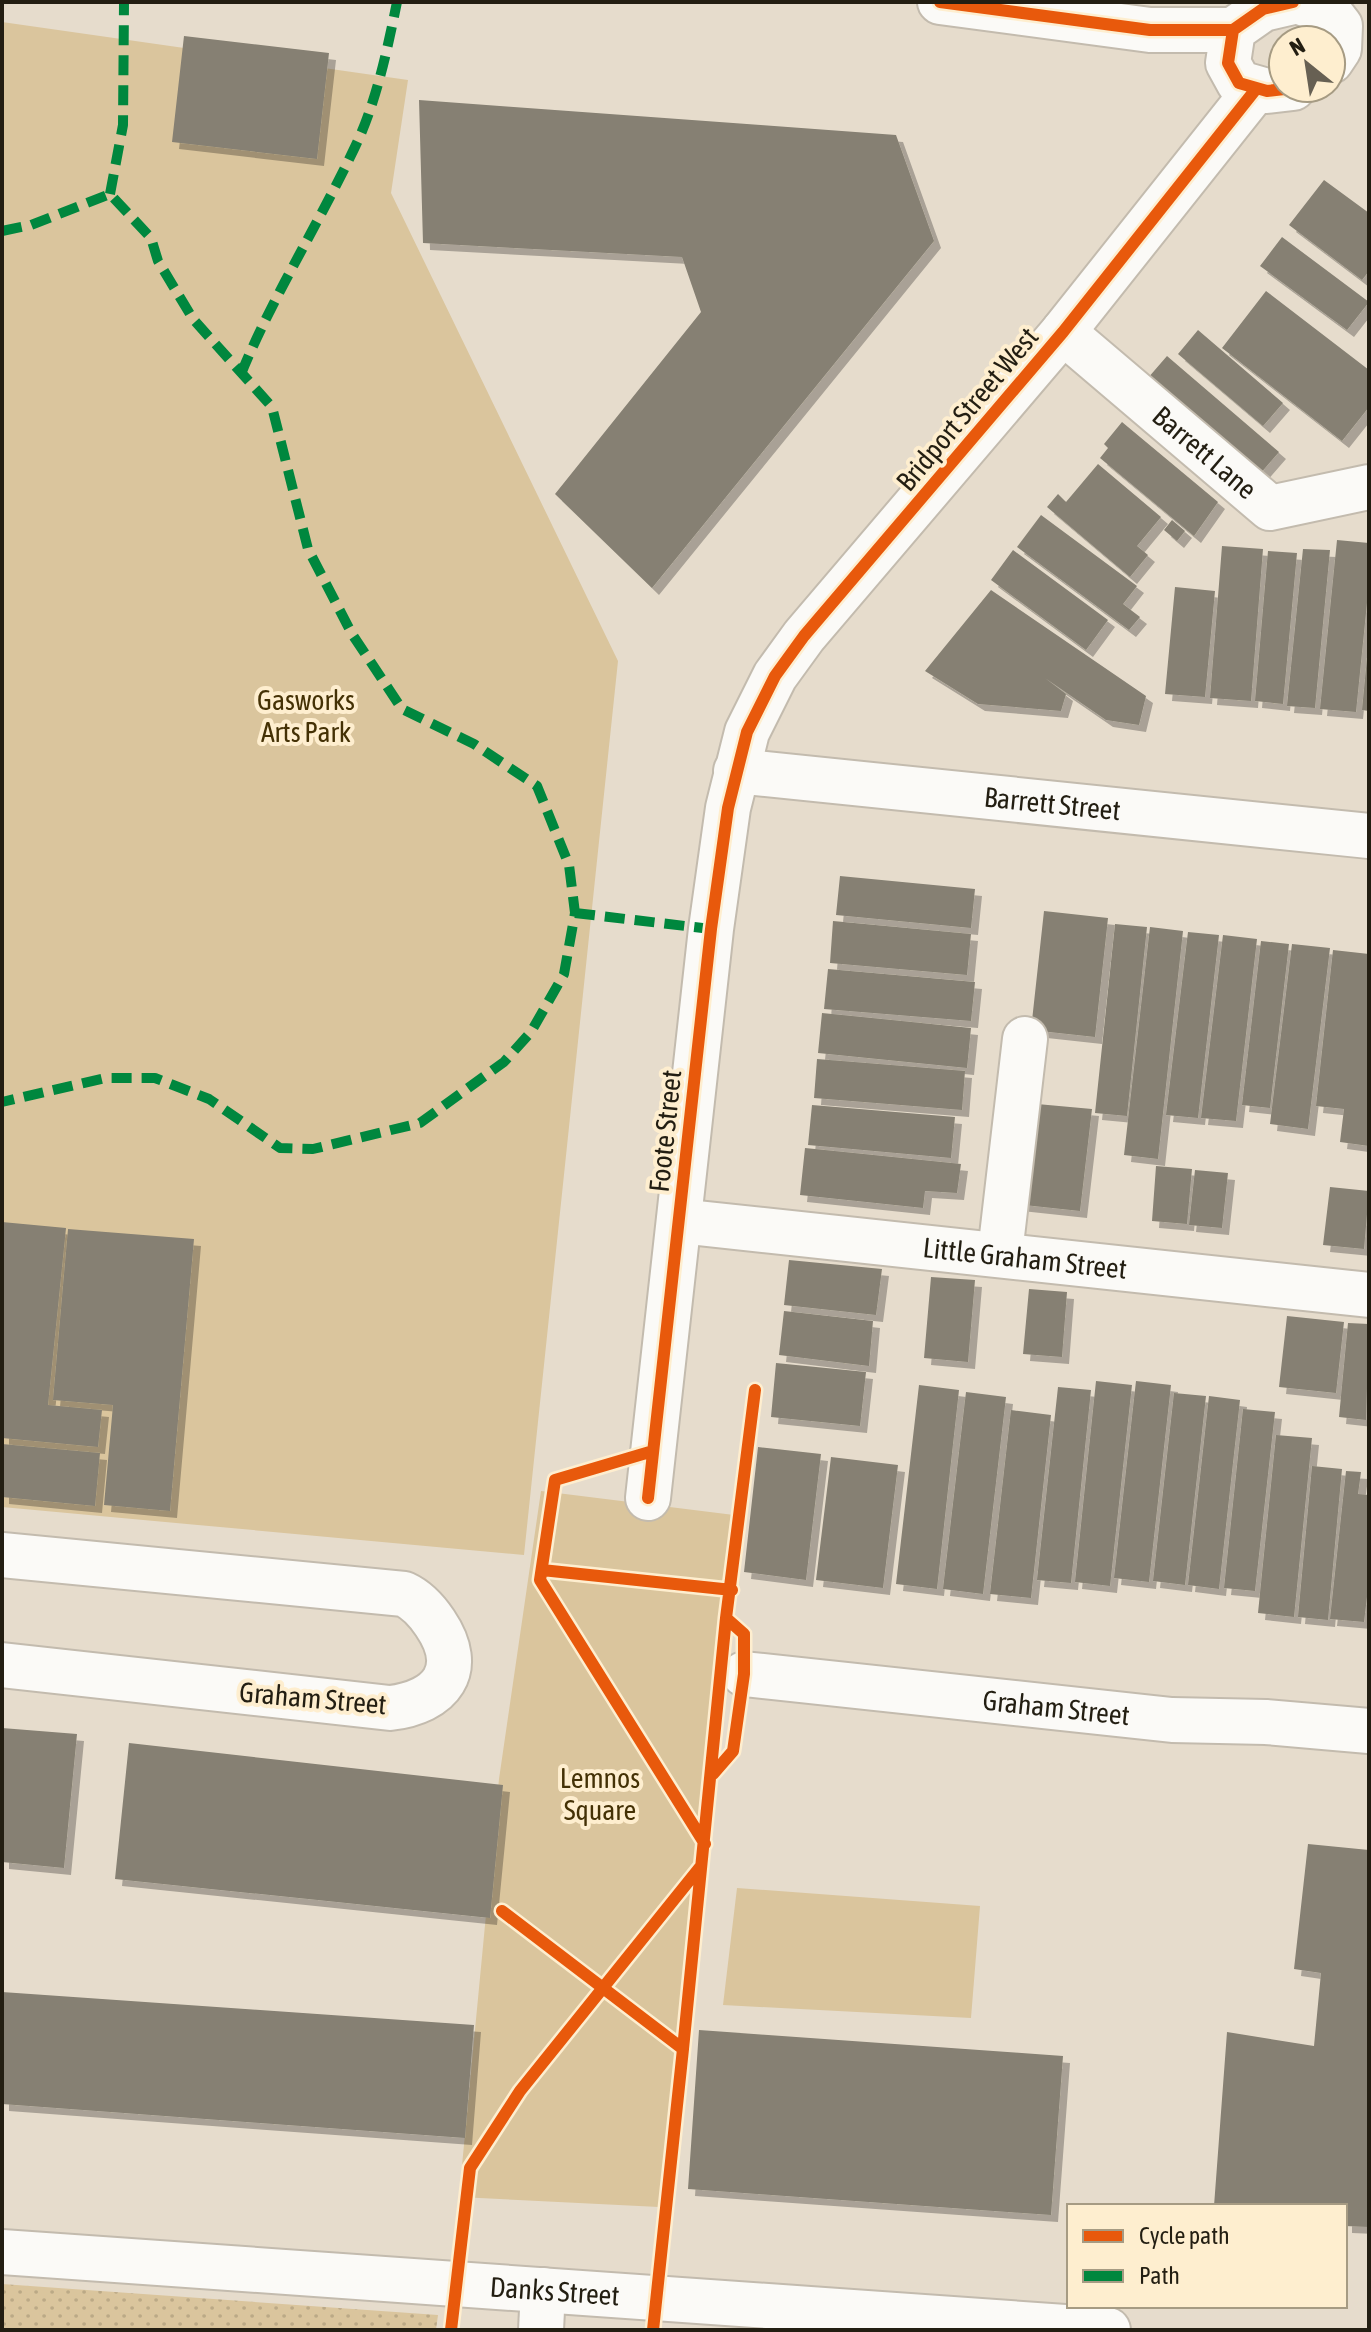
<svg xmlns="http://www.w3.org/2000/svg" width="1371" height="2332" viewBox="0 0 1371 2332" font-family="'Asap Condensed',sans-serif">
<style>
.grass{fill:url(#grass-dots)}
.park{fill:#dac59d}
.building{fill:#868073;filter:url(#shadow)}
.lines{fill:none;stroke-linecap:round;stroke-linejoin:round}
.minor-casing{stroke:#c3bbae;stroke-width:48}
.minor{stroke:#fbfaf7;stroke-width:44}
.quiet{stroke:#00873e;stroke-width:10;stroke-dasharray:20 10;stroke-linecap:butt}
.cycleway-casing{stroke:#feeecf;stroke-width:17}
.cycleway{stroke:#e8590c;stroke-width:12}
.labels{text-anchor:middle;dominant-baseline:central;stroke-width:8;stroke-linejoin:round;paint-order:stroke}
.street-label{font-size:28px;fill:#231e12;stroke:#feeecf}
.park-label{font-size:28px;fill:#443105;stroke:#feeecf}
</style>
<defs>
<pattern id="grass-dots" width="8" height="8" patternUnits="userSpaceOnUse" patternTransform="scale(2)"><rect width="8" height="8" fill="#dac59d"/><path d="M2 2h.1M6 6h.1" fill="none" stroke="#bba986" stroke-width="1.8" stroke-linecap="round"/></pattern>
<filter id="shadow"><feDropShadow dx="7" dy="7" stdDeviation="0" flood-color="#0004"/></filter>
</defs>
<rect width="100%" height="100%" fill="#e6dccc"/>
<!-- grass -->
<path class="grass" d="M2 2284 438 2315 436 2330H2Z"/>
<!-- park -->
<path class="park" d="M2 22 408 80 391 193 618 661 524 1555 2 1507Z
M541 1491 734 1515 659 2207 459 2197 499 1779Z
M737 1888 980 1906 971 2018 723 2005Z"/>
<!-- building -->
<path class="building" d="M184 36 329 53 317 159 172 142Z
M419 100 896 135 934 241 652 588 555 494 701 312 682 257 423 243Z
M1324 180 1369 213V271L1362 280 1289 225Z
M1282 237 1369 302 1347 330 1260 266Z
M1266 291 1369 370V407L1342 441 1222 348Z
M1198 330 1283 403 1263 426 1178 354Z
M1167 356 1279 452 1253 482 1141 386Z
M1122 422 1218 502 1194 536 1100 458 1108 448 1104 444Z
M1098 464 1161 517 1137 546 1148 555 1130 577 1047 507 1058 494 1066 502Z
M1041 515 1137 586 1123 604 1140 617 1129 630 1017 547Z
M1172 520 1185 531 1177 541 1164 530Z
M1337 540 1369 543V583L1356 712 1320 709Z
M1222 546 1263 549 1251 701 1210 698Z
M1303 549 1330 550 1315 708 1287 706Z
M1013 550 1108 620 1086 650 991 580Z
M1268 551 1297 553 1283 704 1255 701Z
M1175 587 1215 591 1205 697 1165 694Z
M991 590 1146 696 1139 725 1106 720 1045 678 1066 694 1061 711 978 704 925 671Z
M1367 658 1369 659V711L1362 710Z
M840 876 975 889 971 928 836 915Z
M1044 911 1108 918 1095 1037 1031 1030Z
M833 921 971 934 967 975 830 963Z
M1115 924 1147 927 1127 1116 1095 1113Z
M1150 927 1183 931 1158 1159 1124 1155Z
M1188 932 1219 935 1198 1118 1166 1115Z
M1223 935 1257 939 1236 1121 1201 1118Z
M1261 941 1289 944 1270 1108 1242 1105Z
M1292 944 1330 948 1308 1129 1270 1124Z
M1333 950 1369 954V1146L1340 1142 1344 1109 1316 1106Z
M828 969 975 982 971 1021 824 1009Z
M822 1013 971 1028 967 1068 818 1053Z
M817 1059 965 1071 962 1110 814 1098Z
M1026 1103 1092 1109 1080 1211 1015 1204Z
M812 1105 955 1117 951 1158 808 1145Z
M805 1148 961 1164 957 1193 925 1191 923 1208 800 1195Z
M1156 1166 1192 1169 1187 1224 1152 1221Z
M1195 1170 1228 1173 1222 1228 1189 1225Z
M1330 1187 1369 1191 1364 1249 1323 1245Z
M2 1222 66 1228 48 1405 102 1410 98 1447 2 1438Z
M68 1229 194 1239 170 1511 104 1505 113 1405 53 1400Z
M789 1260 882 1269 876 1315 784 1305Z
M931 1277 975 1280 968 1362 924 1358Z
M1029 1289 1067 1292 1062 1357 1023 1354Z
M784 1311 873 1321 869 1366 779 1355Z
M1287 1316 1344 1322 1336 1393 1279 1387Z
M1348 1323 1369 1324 1366 1420 1339 1417Z
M776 1363 866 1372 860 1426 771 1417Z
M1096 1381 1132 1385 1110 1586 1075 1582Z
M1136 1381 1171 1385 1149 1582 1114 1578Z
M919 1385 959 1390 937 1589 896 1584Z
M1058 1387 1091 1390 1071 1583 1037 1580Z
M966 1392 1006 1397 983 1594 943 1589Z
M1174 1393 1206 1396 1185 1585 1153 1581Z
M1209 1396 1240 1400 1219 1589 1188 1585Z
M1243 1409 1275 1412 1255 1591 1224 1588Z
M1011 1410 1051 1415 1031 1598 990 1594Z
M1276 1435 1312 1438 1294 1617 1258 1613Z
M2 1444 100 1453 95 1506 2 1497Z
M758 1447 821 1454 806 1580 744 1572Z
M831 1457 898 1465 883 1588 816 1580Z
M1312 1466 1342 1469 1328 1620 1298 1617Z
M1346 1471 1361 1472 1358 1494 1369 1495V1580L1364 1622 1330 1619Z
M2 1728 77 1734 64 1868 2 1862Z
M129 1743 503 1785 490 1918 115 1879Z
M1308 1844 1369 1850V2227L1345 2226V2206H1214L1227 2032 1314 2046 1321 1973 1294 1969Z
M2 1992 474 2025 465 2138 2 2104Z
M699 2030 1063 2056 1051 2215 688 2189Z"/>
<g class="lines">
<!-- minor casing -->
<g class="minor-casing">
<g id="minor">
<path d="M940 2 1150 30H1233"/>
<path d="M1300 2 1330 13 1340 26 1339 49 1331 61"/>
<path d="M1293 88 1267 91 1239 83 1228 63 1233 30 1263 9 1293 2"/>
<path id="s1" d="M1063 332 1270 508 1369 487"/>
<path id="s2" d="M736 771 1369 836"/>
<path id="s3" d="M679 1221 1369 1295"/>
<path d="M1000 1253 1025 1039"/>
<path d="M648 1498 711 929 728 808 747 732 775 676 804 636 1063 332 1256 89"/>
<path d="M2 1555 404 1594C417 1600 427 1611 435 1623 467 1670 441 1702 390 1708L2 1665"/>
<path id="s4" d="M744 1674 1172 1720 1266 1722 1369 1731"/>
<path id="s5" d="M2 2252 1108 2330"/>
<path d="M541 2330 543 2290"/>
</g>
</g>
<!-- minor -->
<use href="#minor" class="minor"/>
<!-- quiet -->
<path class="quiet" d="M110 194 123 125 124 2
M2 231 31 225 110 194 151 238 158 261 193 319 272 407 308 549 352 634 402 709 474 744 537 786 569 865 575 913 564 974 531 1032 504 1062 420 1123 313 1149 280 1148 209 1099 155 1078H105L2 1102
M241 374C273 296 318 225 354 149 376 104 387 51 397 2
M575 913 711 929"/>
<!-- cycleway casing -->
<g class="cycleway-casing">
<path id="cycleway" d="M940 2 1150 30H1233
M1293 88 1267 91 1239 83 1228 63 1233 30 1263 9 1293 2
M653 1451 555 1480 540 1580 705 1844
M648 1498 711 929 728 808 747 732 775 676 804 636 1063 332 1256 89
M542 1570 732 1590
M713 1774 733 1751 744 1674V1634L726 1618
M502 1911 683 2049 653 2330
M683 2049 726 1618 755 1390
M451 2330 470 2168 520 2091 701 1866"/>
</g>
<!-- cycleway -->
<use href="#cycleway" class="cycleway"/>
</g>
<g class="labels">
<!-- street labels -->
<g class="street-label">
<text transform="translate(967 409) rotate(-50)">Bridport Street West</text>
<text stroke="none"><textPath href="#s1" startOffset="186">Barrett Lane</textPath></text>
<text stroke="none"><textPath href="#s2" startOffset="318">Barrett Street</textPath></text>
<text transform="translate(665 1131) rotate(-84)">Foote Street</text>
<text stroke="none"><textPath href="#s3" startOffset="348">Little Graham Street</textPath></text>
<text transform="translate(313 1698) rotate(5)">Graham Street</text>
<text stroke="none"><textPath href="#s4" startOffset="314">Graham Street</textPath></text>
<text stroke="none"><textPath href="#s5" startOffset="554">Danks Street</textPath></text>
</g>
<!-- park labels -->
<g class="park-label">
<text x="306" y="700">Gasworks<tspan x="306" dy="32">Arts Park</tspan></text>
<text x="600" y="1778">Lemnos<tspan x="600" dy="32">Square</tspan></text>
</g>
</g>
<!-- border -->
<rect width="1371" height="2332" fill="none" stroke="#231e12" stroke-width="8"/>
<!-- legend -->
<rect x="1067" y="2204" width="280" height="104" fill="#feeecf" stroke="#a69b83" stroke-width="2"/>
<rect x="1083" y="2230" width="40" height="12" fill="#e8590c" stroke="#a69b83" stroke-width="2"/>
<text x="1139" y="2244" font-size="24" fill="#231e12">Cycle path</text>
<rect x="1083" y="2270" width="40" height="12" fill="#00873e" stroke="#a69b83" stroke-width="2"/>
<text x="1139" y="2284" font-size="24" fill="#231e12">Path</text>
<!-- north arrow -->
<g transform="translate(1307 64) rotate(330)"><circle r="38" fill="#feeecf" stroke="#a69b83" stroke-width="2"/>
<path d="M0-6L14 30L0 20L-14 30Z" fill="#676053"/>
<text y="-12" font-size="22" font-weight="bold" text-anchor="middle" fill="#231e12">N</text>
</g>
</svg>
